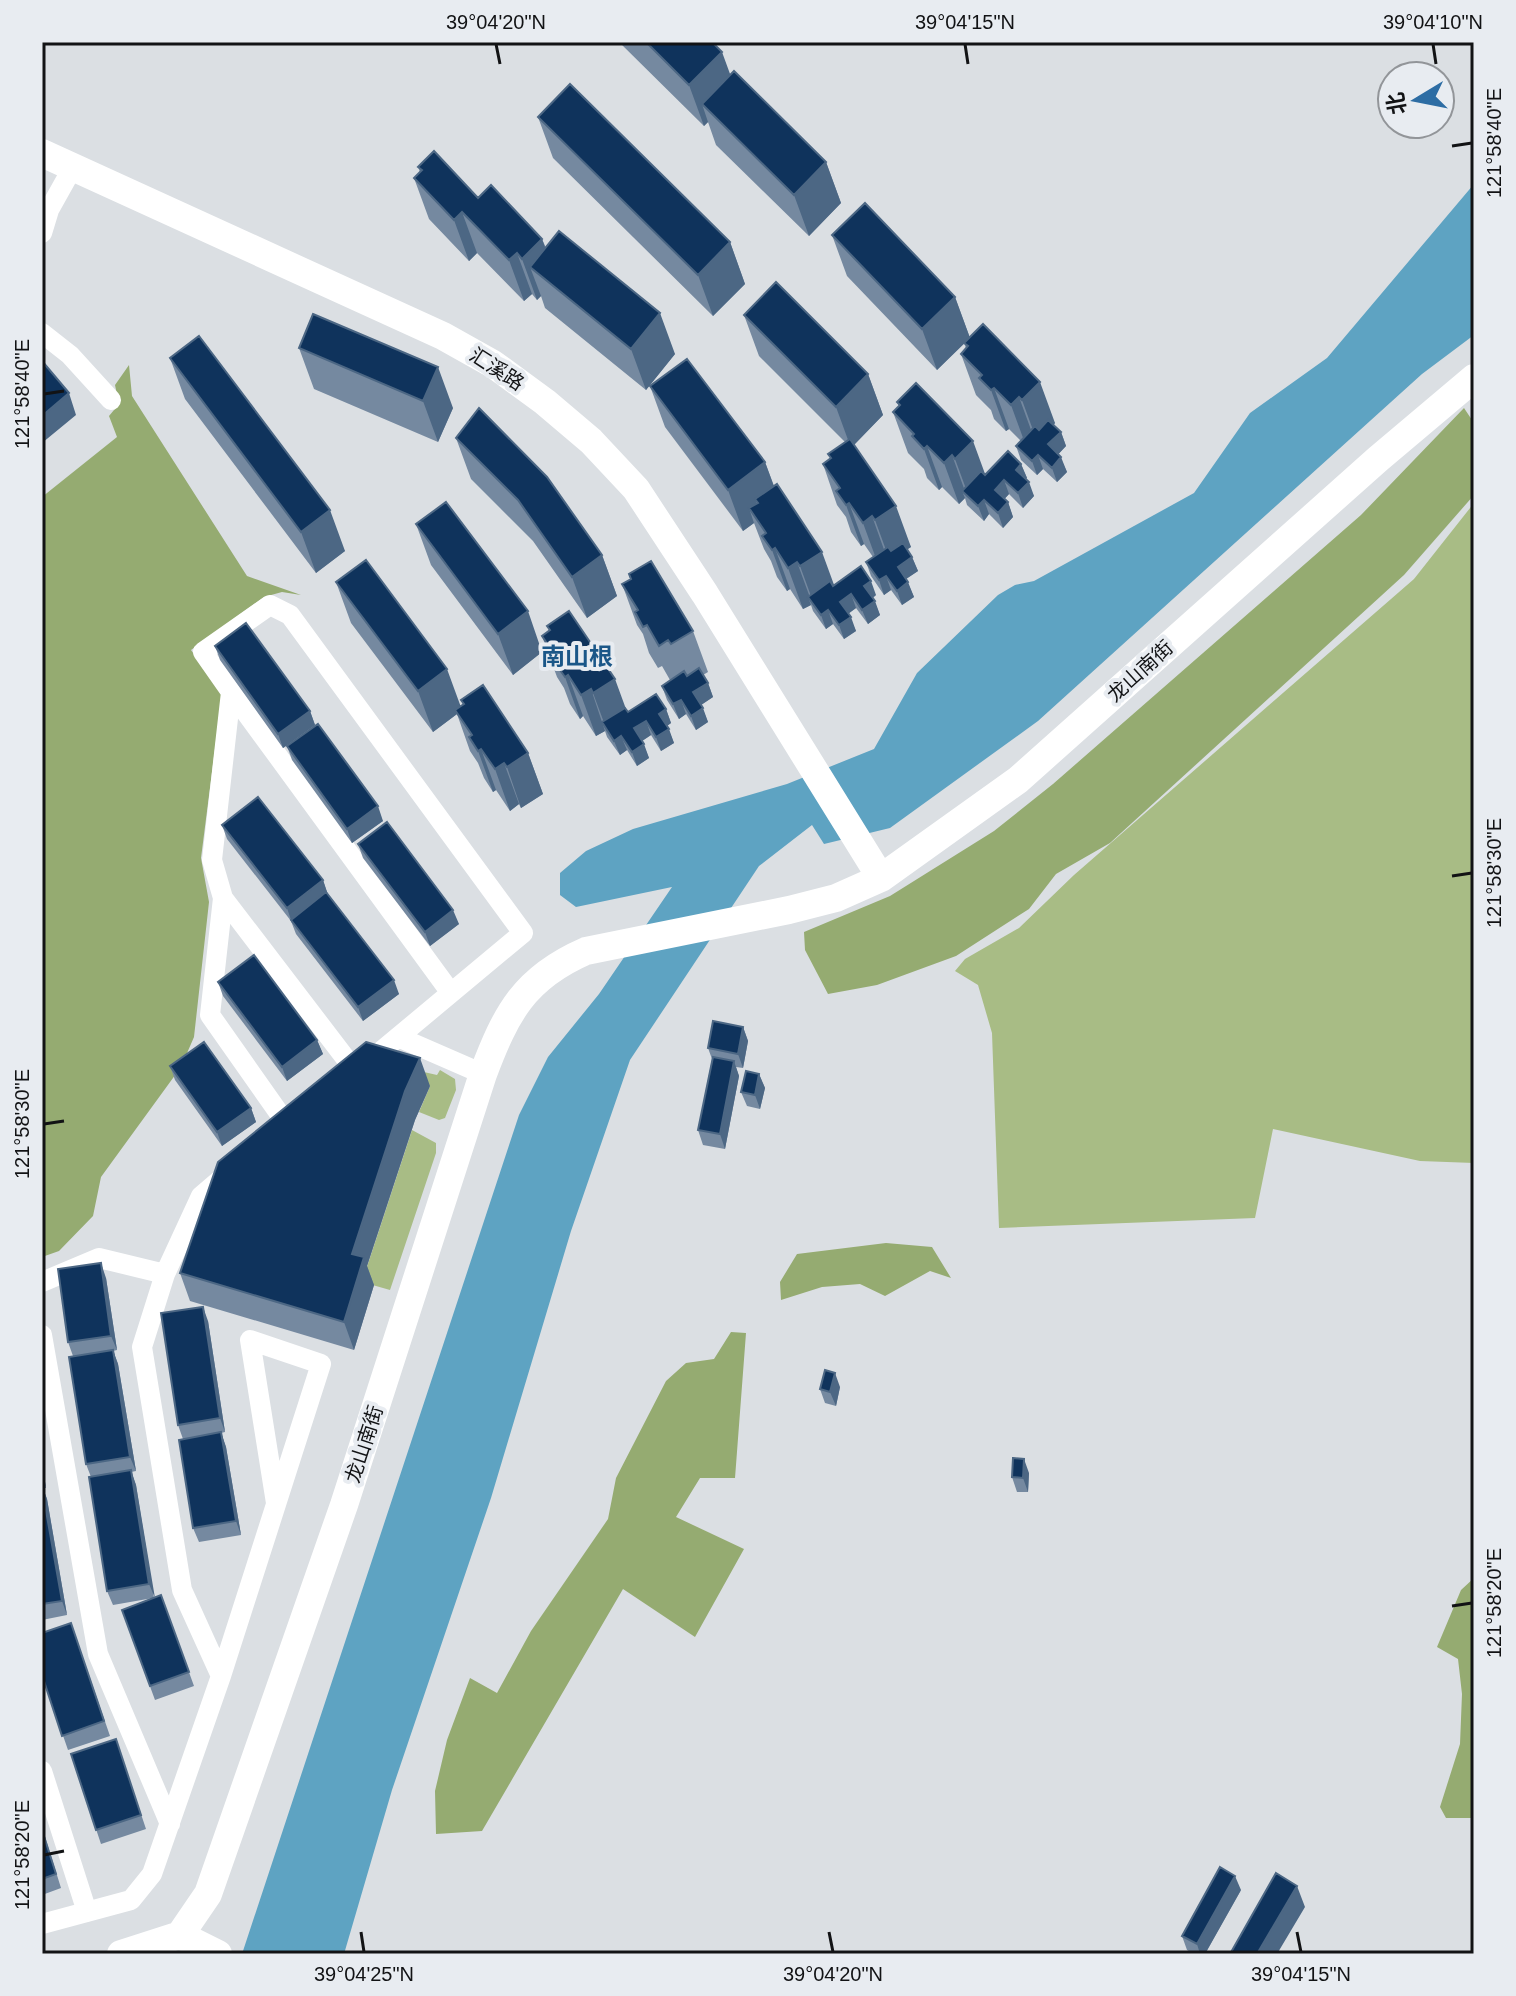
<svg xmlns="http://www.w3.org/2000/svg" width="1516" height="1996" viewBox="0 0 1516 1996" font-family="Helvetica,'Noto Sans SC',sans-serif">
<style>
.green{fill:#a8bc85}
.forest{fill:#95ab71}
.water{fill:#5ea3c2}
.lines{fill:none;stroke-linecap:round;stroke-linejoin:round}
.street{stroke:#fff;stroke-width:20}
.secondary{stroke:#fff;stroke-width:28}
.wall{fill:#7589a0}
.shaded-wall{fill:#4c6784}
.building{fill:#0f335c;stroke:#4c6784;stroke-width:2}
.ticks{fill:none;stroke:#121315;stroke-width:3}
.labels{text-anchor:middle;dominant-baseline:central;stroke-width:8;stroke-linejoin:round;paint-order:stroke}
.street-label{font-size:20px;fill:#121315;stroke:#e8ecf1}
.quarter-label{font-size:24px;font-weight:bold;fill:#1b5788;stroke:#e8ecf1}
.neatline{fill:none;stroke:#121315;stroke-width:3}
.ticks-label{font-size:20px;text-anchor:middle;fill:#121315}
</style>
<rect width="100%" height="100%" fill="#dbdfe3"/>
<!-- green -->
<path class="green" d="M1474 503V1163L1420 1161 1273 1129 1255 1218 999 1228 992 1033 978 985 955 971 965 959 1019 928 1074 875 1414 579Z
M384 1063 437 1075 440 1070 455 1079 456 1090 445 1118 439 1120 419 1112 430 1086Z
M412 1130 436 1143V1153L390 1290 362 1282Z"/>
<!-- forest -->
<path class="forest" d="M129 365 132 396 247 576 301 595 282 592 264 597 191 650 222 694 201 858 209 902 194 1037 181 1067 101 1177 93 1216 59 1251 42 1257V497L117 437 109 416 119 404 115 385Z
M1464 408 1474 423V495L1404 575 1110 843 1056 874 1029 909 956 956 877 985 828 994 805 950 804 932 890 896 994 831 1053 784 1361 515Z
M886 1243 932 1247 951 1278 930 1271 885 1296 860 1284 822 1287 781 1300 780 1282 797 1254Z
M731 1332 746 1333 735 1478H700L676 1517 744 1549 695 1637 623 1589 482 1831 436 1834 435 1791 447 1740 470 1678 497 1693 531 1631 608 1519 616 1478 666 1381 686 1363 714 1359Z
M1474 1578V1818H1446L1440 1807 1460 1744 1462 1694 1458 1659 1437 1647 1461 1590Z"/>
<!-- water -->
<path class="water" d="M1474 184V335L1422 374 1038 721 890 828 824 844 812 825 759 866 630 1060 571 1231 491 1498 392 1790 344 1954H242L519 1115 548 1057 599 994 672 887 576 907 560 895V873L586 851 633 829 787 784 874 749 917 673 998 595 1015 585 1034 581 1194 493 1250 413 1327 358Z"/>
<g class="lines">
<!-- street -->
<path class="street" d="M42 233 49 210 73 167
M42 333 70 355 111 400
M231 692 451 993
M223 898 210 1015 286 1123
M398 1037 483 1074
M356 1072 223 898 212 860 231 692 203 652 270 605 290 615 523 933 367 1063
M165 1274 142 1347 182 1590 221 1676
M42 1282 99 1258 165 1274 201 1196 229 1172
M42 1335 98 1654 170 1824
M42 1771 87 1912
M42 1924 131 1900 152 1874 221 1676 321 1364 250 1340 276 1503"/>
<!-- secondary -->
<path class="secondary" d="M42 153 443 336 493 364 545 402 591 441 636 489 705 594 881 878
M180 1935 218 1954
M121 1954 180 1935 208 1894 344 1505 483 1074C506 1013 524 978 586 951L789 910 836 898 881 878 1018 780 1378 459 1474 378"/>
</g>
<!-- wall -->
<path class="wall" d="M619 42H712L730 75 826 162 841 203 809 236 716 145 708 122 704 126Z
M538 117 730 242 745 284 713 316 553 158Z
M418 167 478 198 542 239 546 248 675 354 646 390 545 308 541 296 537 300 532 294 524 301 477 253 469 261 429 219 414 178 420 172Z
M832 235 955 297 970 338 1055 423 1054 425 1061 432 1066 446 1058 454 1067 472 1057 482 1043 469 1037 475 1021 460 1016 446 1021 441 1009 429 1006 431 994 419 991 410 976 395 961 354 966 348 964 343 967 340 937 370 847 276Z
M744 315 868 374 883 415 854 445 911 547 907 549 912 557 918 571 906 579 914 597 902 605 891 590 884 595 871 576 866 562 873 557 864 544 861 546 851 532 846 517 837 505 823 464 830 458 828 454 845 442 759 356Z
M299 348 453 408 438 442 314 389Z
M170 358 345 551 316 573 185 399Z
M650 386 765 462 774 486 834 585 876 595 873 598 880 615 868 624 856 608 848 614 856 631 844 639 833 624 826 629 813 611 811 605 803 609 790 589 787 591 777 577 771 561 764 549 754 523 743 531 665 427Z
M897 402 985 475 1021 464 1027 478 1025 479 1034 496 1023 508 1009 494 1004 499 1008 502 1013 517 1003 528 989 514 984 521 967 505 965 498 959 504 942 487 939 490 927 478 924 469 908 453 893 412 899 407Z
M456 438 602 555 617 596 587 618 533 541 471 479Z
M416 524 542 652 513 675 431 565Z
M629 574 693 631 708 672 703 675 708 683 713 697 701 705 708 722 696 730 686 714 679 719 667 700 662 686 670 680 662 666 658 668 649 653 643 634 637 625 622 584 630 579Z
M336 582 461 706 463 705 461 700 528 753 543 794 521 808 519 804 510 811 496 790 493 792 484 778 478 763 470 751 457 714 433 732 351 623Z
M547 626 628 712 666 709 671 723 667 726 674 743 661 751 651 735 642 741 649 758 637 766 627 750 620 755 607 737 605 731 596 736 583 716 580 719 570 704 564 688 557 677 542 636 549 631Z
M215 646 310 711 315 725 283 748 220 660Z
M287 746 383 821 352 843 292 760Z
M222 825 323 880 328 895 399 994 363 1021 296 934 291 921 227 839Z
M358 844 459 924 430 946 363 858Z
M218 982 317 1040 323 1054 287 1081 223 996Z
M743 1027 748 1041 743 1068 736 1067 739 1076 725 1149 703 1145 698 1130 712 1059 708 1048Z
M170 1066 251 1108 256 1122 222 1146 175 1080Z
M759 1074 765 1088 760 1109 747 1106 741 1092Z
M430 1086 415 1120 367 1266 374 1285 354 1350 190 1301 180 1273Z
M106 1278 117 1350 113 1351 118 1364 136 1471 131 1472 136 1485 154 1598 161 1595 194 1686 155 1700 122 1610 153 1598 113 1605 107 1591 91 1477 86 1464 73 1356 68 1342Z
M208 1321 225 1432 221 1433 226 1447 241 1535 199 1542 193 1528 183 1439 178 1425Z
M840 1387 836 1406 825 1403 820 1389Z
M42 1463 46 1488H43L47 1499 67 1615 42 1620Z
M1029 1473 1028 1492H1017L1012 1477Z
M71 1623 110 1736 68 1750 42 1675Z
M116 1739 146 1829 101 1844 71 1754Z
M42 1827 61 1888 42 1895Z
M1241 1890 1205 1954H1194L1187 1950 1182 1936Z"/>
<!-- shaded-wall -->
<path class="shaded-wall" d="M722 52 737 93 702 104 708 122 704 126 689 85Z
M826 162 841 203 809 236 794 195Z
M462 212 477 253 469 261 454 220Z
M542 239 557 280 530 267 541 296 537 300 522 259Z
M730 242 745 284 713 316 698 275Z
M517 253 532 294 524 301 509 260Z
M955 297 970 338 937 370 922 329Z
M660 313 675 354 646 390 631 349Z
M438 367 453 408 438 442 423 401Z
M868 374 883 415 851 448 836 407Z
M1040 382 1055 423 1037 441 1022 400Z
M994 388 1009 429 1006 431 991 390Z
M69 393 76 415 42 443V416Z
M1019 397 1034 438 1026 446 1011 405Z
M1061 432 1066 446 1054 459 1048 444Z
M973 441 988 482 969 497 955 459Z
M927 446 942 487 939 490 924 449Z
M952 455 966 494 962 491 965 498 959 504 944 463Z
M1038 455 1043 469 1037 475 1032 461Z
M1061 457 1067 472 1057 482 1052 468Z
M765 462 780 503H758L755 499 762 517 749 508 754 523 743 531 728 490Z
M1021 464 1027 478 1021 484 1016 470Z
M1004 480 1009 494 1000 504 995 490Z
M1029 482 1034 496 1023 508 1018 493Z
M984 500 989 514 984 521 978 506Z
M1008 502 1013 517 1003 528 998 513Z
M849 503 864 544 861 546 846 505Z
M896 506 911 547 890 561 875 520Z
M330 510 345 551 316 573 301 532Z
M872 516 887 558 878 564 863 523Z
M775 548 790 589 787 591 772 550Z
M822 552 837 593 815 607 800 566Z
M602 555 617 596 587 618 572 577Z
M912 557 918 571 903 581 898 567Z
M797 562 812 603 808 597 811 605 803 609 788 568Z
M886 576 891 590 884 595 879 580Z
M871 581 876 595 869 600 864 586Z
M908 582 914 597 902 605 897 591Z
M851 594 856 608 845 616 840 602Z
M875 601 880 615 868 624 862 610Z
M828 610 833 624 826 629 821 615Z
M528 611 542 652 513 675 498 634Z
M851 617 856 631 844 639 839 625Z
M447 669 462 710H455L457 714 433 732 418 691Z
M568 675 583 716 580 719 565 677Z
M615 679 630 720 606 728 593 693Z
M708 683 713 697 698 707 693 692Z
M591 689 605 731 596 736 581 695Z
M681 700 686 714 679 719 673 704Z
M703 708 708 722 696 730 691 716Z
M666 709 671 723 664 728 659 714Z
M310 711 315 725 283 748 278 734Z
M646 721 651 735 639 743 634 728Z
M669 729 674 743 661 751 656 737Z
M621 736 627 750 620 755 614 741Z
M644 744 649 758 637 766 632 752Z
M481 749 496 790 493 792 478 751Z
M528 753 543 794 521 808 507 767Z
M504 763 519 804 510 811 495 769Z
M378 806 383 821 352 843 347 829Z
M323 880 328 895 292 923 287 908Z
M453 910 459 924 430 946 425 932Z
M394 980 399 994 363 1021 358 1007Z
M743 1027 748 1041 743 1068 738 1054Z
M317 1040 323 1054 287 1081 282 1067Z
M420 1058 430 1086 415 1120 367 1266 374 1285 354 1350 344 1322 352 1254 405 1091Z
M734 1061 739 1076 725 1149 720 1134Z
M759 1074 765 1088 760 1109 755 1095Z
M251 1108 256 1122 222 1146 217 1132Z
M101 1263 106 1278 117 1350 111 1336Z
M203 1307 208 1321 225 1432 220 1418Z
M113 1350 118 1364 136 1471 130 1457Z
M835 1373 840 1387 836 1406 830 1392Z
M221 1432 226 1447 241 1535 236 1521Z
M1024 1459 1029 1473 1028 1492 1023 1478Z
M42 1463 46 1488 42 1477Z
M131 1470 136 1485 155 1598 149 1584Z
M42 1486 47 1499 67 1615 62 1601Z
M1235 1876 1241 1890 1205 1954H1200L1197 1944Z
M1297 1886 1305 1907 1277 1954H1257Z"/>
<!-- building -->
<path class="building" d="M646 42H712L722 52 689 85Z
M734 71 826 162 794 195 702 104Z
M570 84 730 242 698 275 538 117Z
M434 151 478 198 491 185 542 239 522 259 517 253 509 260 462 212 454 220 414 178 422 170 418 167Z
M865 203 955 297 922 329 832 235Z
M559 231 660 313 631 349 530 267Z
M776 282 868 374 836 407 744 315Z
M313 314 438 367 423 401 299 348Z
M983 324 1040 382 1022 400 1019 397 1011 405 994 388 991 390 979 378 982 375 961 354 968 346 964 343Z
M199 336 330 510 301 532 170 358Z
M687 359 765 462 728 490 650 386Z
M42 361 69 393 42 416Z
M916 383 973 441 955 459 952 455 944 463 927 446 924 449 912 436 914 434 893 412 900 405 897 402Z
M479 408 547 477 602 555 572 577 518 500 456 438Z
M1048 420 1061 432 1048 444 1061 457 1052 468 1038 455 1032 461 1016 446 1035 426 1039 430Z
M850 439 896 506 875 520 872 516 863 523 849 503 846 505 836 491 840 488 823 464 831 458 828 454Z
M1008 451 1021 464 1016 470 1029 482 1018 493 1004 480 995 490 1008 502 998 513 984 500 978 506 962 491 981 471 985 475Z
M777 484 822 552 800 566 797 562 788 568 775 548 772 550 762 536 766 533 749 508 758 503 755 499Z
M446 502 528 611 498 634 416 524Z
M903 543 912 557 898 567 908 582 897 591 886 576 879 580 866 562 888 547 891 551Z
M366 560 447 669 418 691 336 582Z
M651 561 693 631 671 644 668 640 659 646 647 625 643 627 635 612 638 610 622 584 631 579 629 574Z
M861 566 871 581 864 586 875 601 862 610 851 594 840 602 851 617 839 625 828 610 821 615 808 597 830 581 833 586Z
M569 611 615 679 593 693 591 689 581 695 568 675 565 677 555 663 559 661 542 636 550 630 547 626Z
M246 623 310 711 278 734 215 646Z
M699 668 708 683 693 692 703 708 691 716 681 700 673 704 662 686 684 671 687 676Z
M483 685 528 753 507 767 504 763 495 769 481 749 478 751 469 737 472 735 455 710 464 704 461 700Z
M656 694 666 709 659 714 669 729 656 737 646 721 634 728 644 744 632 752 621 736 614 741 602 722 625 708 628 712Z
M318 724 378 806 347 829 287 746Z
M258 797 323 880 287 908 222 825Z
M387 822 453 910 425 932 358 844Z
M326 892 394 980 358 1007 291 920Z
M254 955 317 1040 282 1067 218 982Z
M713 1021 743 1027 738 1054 708 1048Z
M204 1042 251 1108 217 1132 170 1066Z
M366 1042 420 1058 405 1091 352 1254 364 1257 344 1322 180 1273 218 1162Z
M713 1057 734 1061 720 1134 698 1130Z
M746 1071 759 1074 755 1095 741 1092Z
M101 1263 111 1336 68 1342 58 1269Z
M203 1307 220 1418 178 1425 161 1313Z
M113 1350 130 1457 86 1464 69 1357Z
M825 1370 835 1373 830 1392 820 1389Z
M221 1432 236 1521 193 1528 179 1440Z
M1013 1458 1024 1459 1023 1478 1012 1477Z
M131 1470 149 1584 107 1591 89 1477Z
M42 1488 62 1601 42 1604Z
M161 1595 189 1672 150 1686 122 1610Z
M71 1623 104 1721 62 1736 42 1675V1633Z
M116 1739 141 1815 96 1830 71 1754Z
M42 1830 56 1874 42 1879Z
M1220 1867 1235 1876 1197 1944 1182 1936Z
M1276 1873 1297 1886 1257 1954H1230Z"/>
<!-- ticks -->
<path class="ticks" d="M496 44 500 64M965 44 968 64M1433 44 1436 64M1452 146 1472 143M44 394 64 391M1452 876 1472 873M44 1124 64 1121M1452 1606 1472 1603M44 1855 64 1851M361 1932 364 1952M829 1932 833 1952M1297 1932 1301 1952"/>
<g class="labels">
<!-- street labels -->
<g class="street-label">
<text transform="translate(497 369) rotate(33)">汇溪路</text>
<text transform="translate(1140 671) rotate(-42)">龙山南街</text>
<text transform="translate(364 1444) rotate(-72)">龙山南街</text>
</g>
<!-- quarter labels -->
<g class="quarter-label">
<text x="577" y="656">南山根</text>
</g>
</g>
<!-- border -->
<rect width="1516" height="1996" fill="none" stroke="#e8ecf1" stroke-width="88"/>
<!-- north arrow -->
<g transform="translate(1416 100) rotate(260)"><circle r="38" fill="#e8ecf1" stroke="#929599" stroke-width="2"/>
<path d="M0-6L14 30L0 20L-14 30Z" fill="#2d6da4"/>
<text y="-12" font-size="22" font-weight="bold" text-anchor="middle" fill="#121315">北</text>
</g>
<rect x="44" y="44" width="1428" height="1908" class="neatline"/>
<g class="ticks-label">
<text x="496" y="29">39°04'20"N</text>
<text x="965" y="29">39°04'15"N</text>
<text x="1433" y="29">39°04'10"N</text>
<text transform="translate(1494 143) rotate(-90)" y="7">121°58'40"E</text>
<text transform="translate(22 394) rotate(-90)" y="7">121°58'40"E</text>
<text transform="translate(1494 873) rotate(-90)" y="7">121°58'30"E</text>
<text transform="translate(22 1124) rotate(-90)" y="7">121°58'30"E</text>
<text transform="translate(1494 1603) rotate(-90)" y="7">121°58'20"E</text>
<text transform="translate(22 1855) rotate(-90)" y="7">121°58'20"E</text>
<text x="364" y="1981">39°04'25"N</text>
<text x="833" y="1981">39°04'20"N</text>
<text x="1301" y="1981">39°04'15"N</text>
</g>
</svg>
